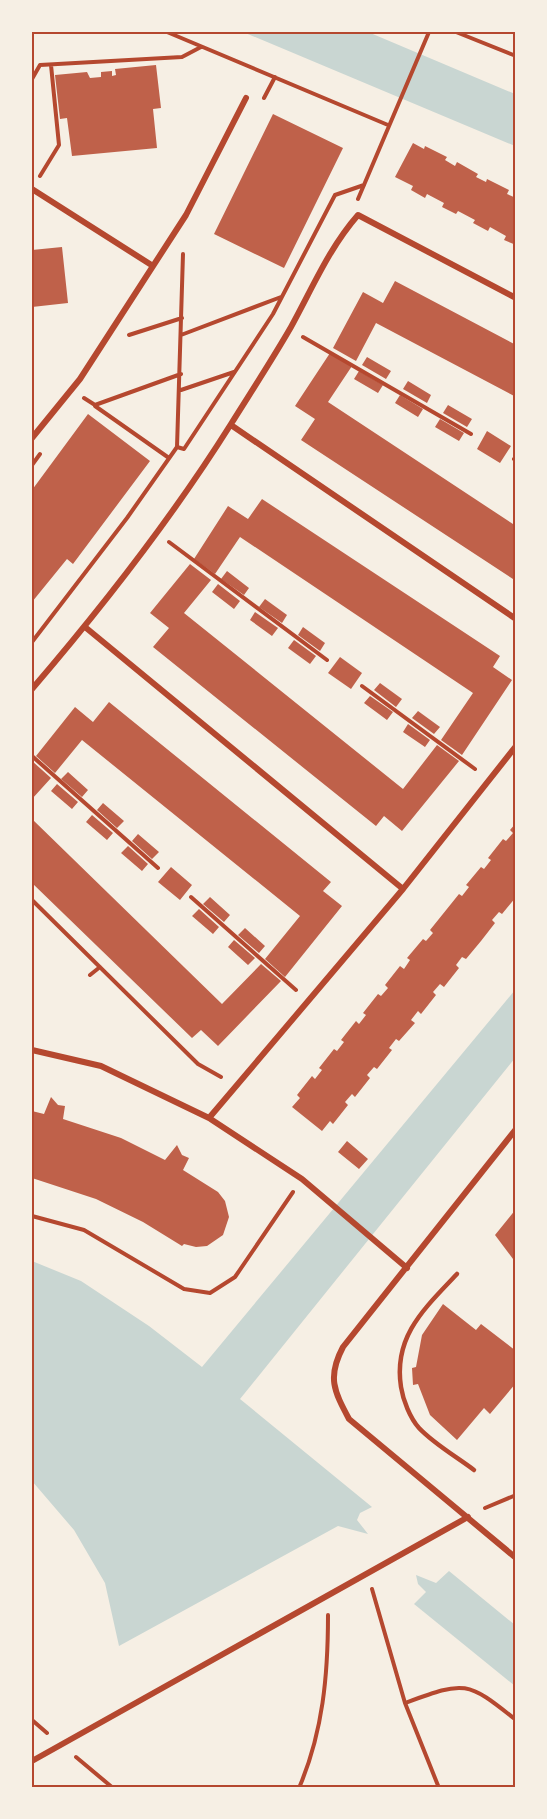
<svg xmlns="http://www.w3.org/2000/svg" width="547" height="1819" viewBox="0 0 547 1819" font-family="Barlow,sans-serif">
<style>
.water{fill:#c9d6d2}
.building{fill:#bf614a}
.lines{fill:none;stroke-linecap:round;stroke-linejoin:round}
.path{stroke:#b5482f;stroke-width:4}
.service{stroke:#b5482f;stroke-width:4.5}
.minor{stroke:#b5482f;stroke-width:6}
.neatline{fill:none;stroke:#b5482f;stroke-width:2}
</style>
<rect width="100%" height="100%" fill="#f6efe4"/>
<!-- water -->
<path class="water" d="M243 32H368L515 94V146Z
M515 990V1058L240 1399 372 1507 360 1513 357 1520 368 1534 338 1526 119 1646 105 1583 74 1530 32 1481V1261L81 1281 149 1326 202 1367Z
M449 1571 515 1625V1686L414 1604 426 1592 418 1584 416 1575 436 1583Z"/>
<!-- building -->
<path class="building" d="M156 65 161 108 153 109 157 148 72 156 67 118 60 119 55 75 87 72 90 78 101 77V72L112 71V76L116 75 115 69Z
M273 114 343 148 284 268 214 234Z
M413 143 424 149 425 146 447 157 445 160 455 166 457 162 478 174 476 177 486 182 487 179 509 190 507 194 516 198V245L504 240 506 236 490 227 488 231 473 223 475 220 458 211 456 214 442 207 444 203 427 194 425 198 411 190 413 186 395 177Z
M62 247 68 303 32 307V250Z
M395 281 516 345V397L376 323 356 361 333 348 363 292 383 303Z
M330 353 352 366 328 402 516 526V581L301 440 315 419 295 406Z
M367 357 391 371 386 379 362 365Z
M359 371 383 385 378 393 354 379Z
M408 381 431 395 427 403 403 389Z
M400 395 423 409 418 417 395 403Z
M448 405 472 419 467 427 443 413Z
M88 414 150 461 73 564 67 559 32 602V490Z
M440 419 464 433 459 441 435 427Z
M487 431 511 446 500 463 477 449Z
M262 499 500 656 493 667 512 680 462 755 441 740 473 693 240 537 215 574 194 559 228 506 248 519Z
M190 564 211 580 184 613 403 789 437 745 459 761 402 831 384 816 376 826 153 647 169 628 150 613Z
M227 571 249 588 244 595 221 579Z
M218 584 240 601 234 609 212 592Z
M265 599 287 615 282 623 259 607Z
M255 612 278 628 272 636 250 620Z
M303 627 325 643 320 651 298 635Z
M294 640 316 656 310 664 288 648Z
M340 657 362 673 351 689 328 673Z
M380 683 402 699 396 707 374 690Z
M370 696 393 712 387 720 364 703Z
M109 702 331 882 323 891 342 906 285 977 265 959 300 916 82 740 55 773 36 756 75 707 93 722Z
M418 711 440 727 434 734 412 718Z
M408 724 430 740 425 747 403 732Z
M32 761 51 778 32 799Z
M68 772 88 790 82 797 61 779Z
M57 784 78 802 72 809 51 791Z
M103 803 124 821 117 828 97 810Z
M92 815 113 833 107 840 86 822Z
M32 819 222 1004 261 964 281 981 218 1046 201 1030 192 1038 32 883Z
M516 823V897L502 914 499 912 492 920 495 923 481 941 466 959 462 957 456 965 459 968 444 987 440 984 433 992 436 995 421 1014 418 1011 411 1020 415 1023 399 1041 396 1039 389 1048 392 1050 377 1069 374 1067 367 1075 370 1078 355 1097 352 1094 345 1102 348 1105 333 1124 330 1121 322 1131 292 1107 300 1098 297 1095 312 1076 315 1079 322 1070 319 1068 334 1049 337 1051 344 1042 341 1040 356 1021 359 1024 366 1015 363 1013 378 994 381 996 388 988 385 985 400 966 404 969 410 960 407 958 423 939 426 941 433 933 430 930 459 894 462 896 469 887 466 885 481 867 484 869 491 860 488 858 503 839 506 841 513 833 510 830Z
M138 834 159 852 152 859 132 841Z
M128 846 148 864 142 871 121 853Z
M171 867 192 885 180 900 158 882Z
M210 897 230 915 224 922 203 904Z
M199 909 219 927 213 934 192 916Z
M245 928 265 946 259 953 238 935Z
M234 940 255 958 248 965 228 947Z
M51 1097 58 1105 65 1106 63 1119 121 1138 165 1160 177 1145 182 1155 189 1158 183 1170 218 1192 225 1201 229 1217 223 1235 207 1246 196 1247 184 1244 182 1246 143 1222 96 1199 32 1178V1111L44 1114Z
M347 1141 368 1159 359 1169 338 1152Z
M516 1209V1263L495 1235Z
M443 1304 476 1330 481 1324 516 1351V1383L490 1414 484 1408 457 1440 430 1415 418 1384 413 1385 412 1368 416 1367 422 1335Z"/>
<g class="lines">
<!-- path -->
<path class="path" d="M167 32 388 125
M456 32 516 56
M32 79 40 65 182 57 201 47
M264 98 275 77
M40 176 59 145 51 65
M358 199 429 32
M129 335 182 318
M181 335 281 297
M303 337 471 434
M181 390 234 372
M84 398 95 405 181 374
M95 406 169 458
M177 447 183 254
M514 459 516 460
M32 465 40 454
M169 542 327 660
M32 642 127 518 177 447 184 449 273 314 335 195 364 185
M362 686 475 769
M32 756 158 868
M191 897 296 990
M32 900 198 1064 221 1077
M90 975 100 967
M32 1216 84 1230 184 1289 210 1293 235 1277 293 1192
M485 1508 516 1495
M372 1589 405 1703 439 1788
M405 1703C465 1681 466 1680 516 1720
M32 1720 47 1733
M76 1757 113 1788
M299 1788C323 1732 328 1675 328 1615"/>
<!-- service -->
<path class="service" d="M457 1274C425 1308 393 1336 401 1387 403 1400 410 1418 419 1428 434 1444 457 1457 474 1470"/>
<!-- minor -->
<path class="minor" d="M32 189 153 266
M231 425 516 619
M32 438 80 379 186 215 246 98
M85 627 403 889
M32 689C104 605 172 518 231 424 251 392 272 360 291 327 312 289 329 248 358 215L516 298
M32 1050 101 1066 209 1118 302 1179 407 1268
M209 1118 403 889 516 746
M516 1129 343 1347C327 1377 334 1391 349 1419L516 1558
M32 1761 468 1517"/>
</g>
<!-- border -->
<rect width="547" height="1819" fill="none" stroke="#f6efe4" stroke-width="66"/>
<rect x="33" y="33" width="481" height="1753" class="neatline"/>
</svg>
